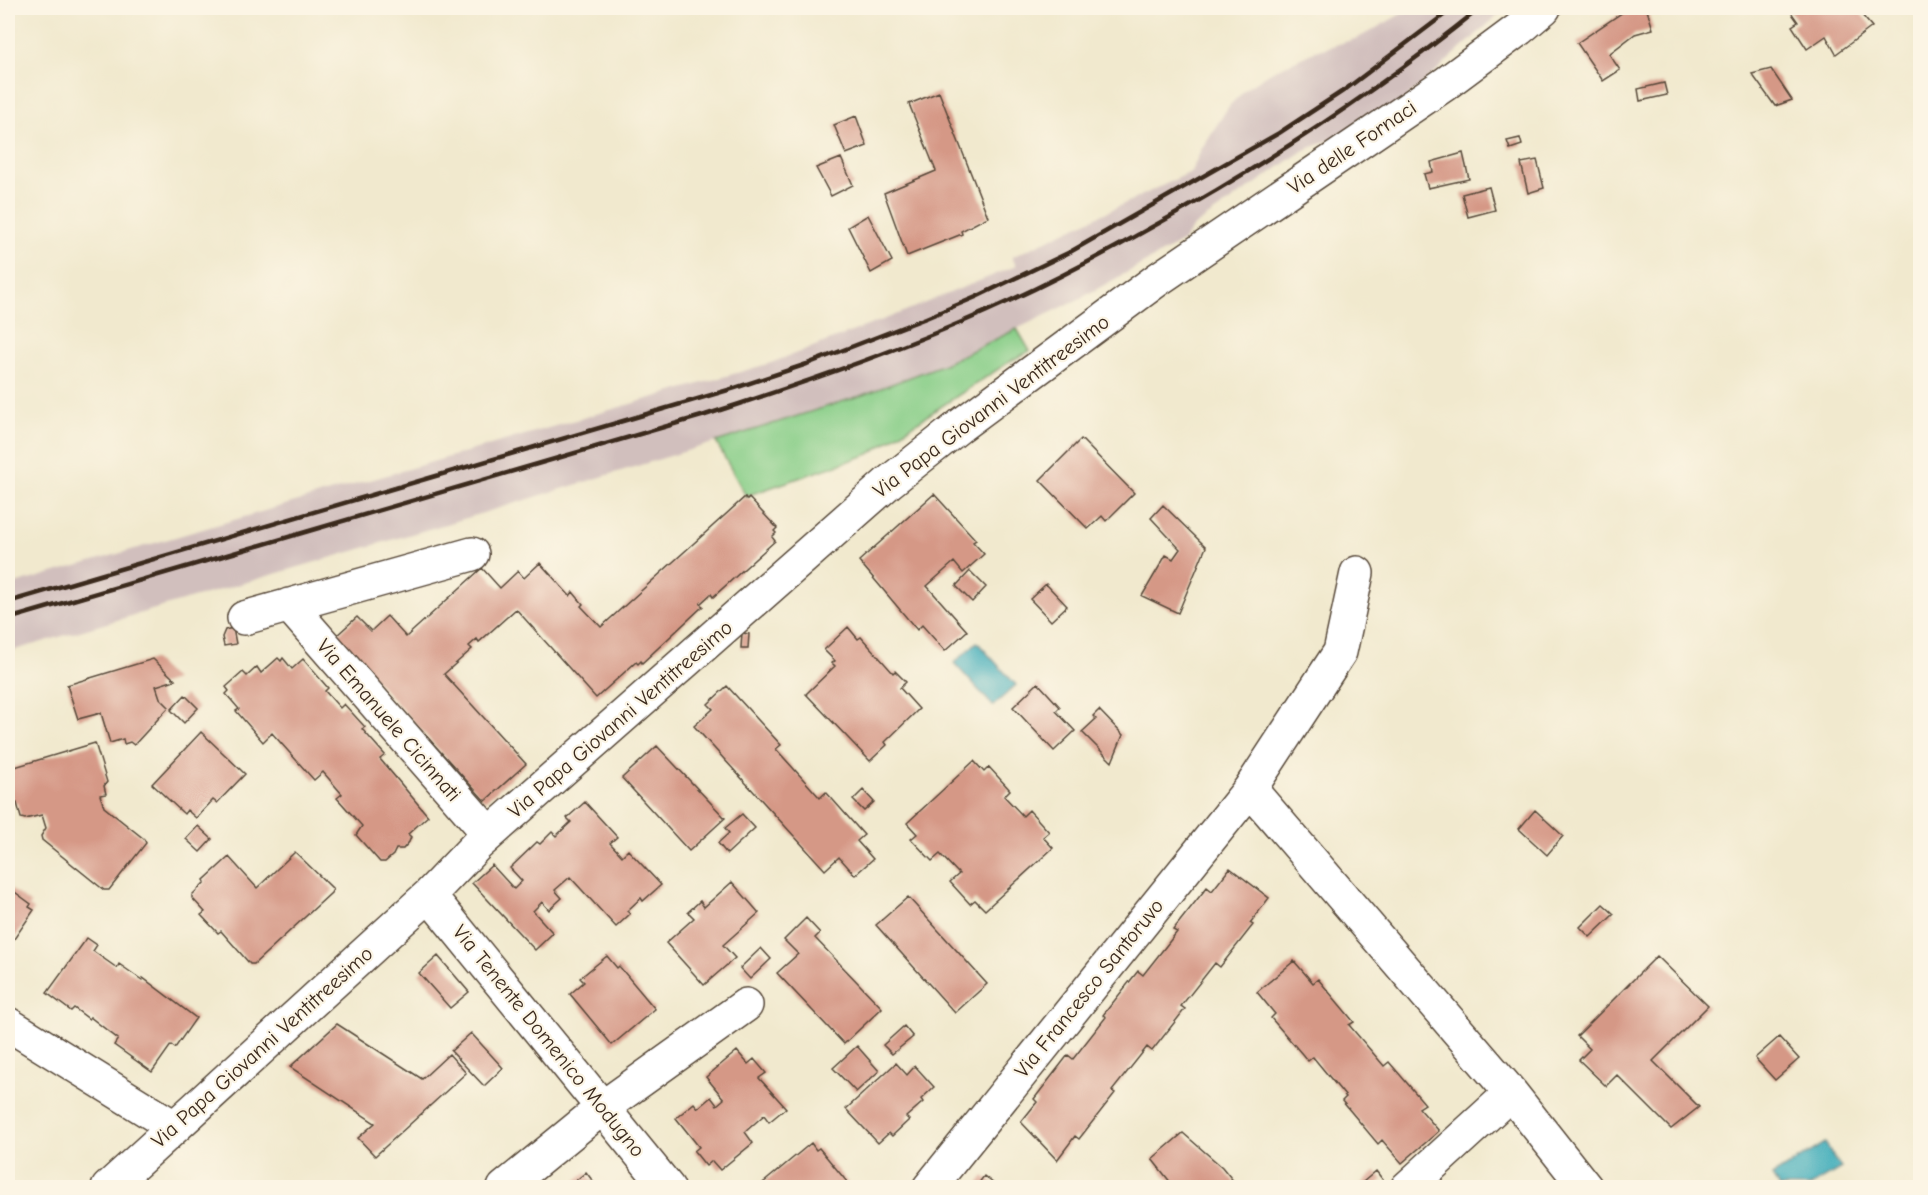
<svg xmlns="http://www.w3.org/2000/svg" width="1928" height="1195" viewBox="0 0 1928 1195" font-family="'Comic Neue',sans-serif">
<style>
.industrial{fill:#d1bfbd}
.green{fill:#88ce88;stroke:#627c53;stroke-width:1.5}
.water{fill:#3dacba;stroke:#3c6b6c;stroke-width:1.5}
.building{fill:#d59886}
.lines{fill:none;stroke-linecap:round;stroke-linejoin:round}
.minor-casing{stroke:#564738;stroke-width:36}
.minor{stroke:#fff;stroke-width:33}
.rail{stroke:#3b2a1e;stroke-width:4.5}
.labels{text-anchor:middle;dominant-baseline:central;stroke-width:4.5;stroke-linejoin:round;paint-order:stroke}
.street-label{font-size:21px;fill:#3b2a1e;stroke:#fcf5e5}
</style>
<rect width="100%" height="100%" fill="#fcf5e5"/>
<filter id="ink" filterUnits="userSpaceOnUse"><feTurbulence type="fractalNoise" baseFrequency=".0167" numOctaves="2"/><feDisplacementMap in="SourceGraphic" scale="12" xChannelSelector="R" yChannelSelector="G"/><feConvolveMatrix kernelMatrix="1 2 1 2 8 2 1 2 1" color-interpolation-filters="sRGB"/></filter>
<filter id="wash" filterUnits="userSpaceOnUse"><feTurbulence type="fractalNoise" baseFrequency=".008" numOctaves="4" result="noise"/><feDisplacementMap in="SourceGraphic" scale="24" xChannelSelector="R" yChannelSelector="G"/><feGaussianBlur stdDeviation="1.35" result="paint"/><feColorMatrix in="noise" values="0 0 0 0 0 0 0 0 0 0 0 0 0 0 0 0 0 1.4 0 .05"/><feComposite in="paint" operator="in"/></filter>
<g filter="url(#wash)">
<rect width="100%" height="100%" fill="#f1e9ce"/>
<!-- industrial -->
<path class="industrial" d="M1412 8H1506L1394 109 1358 130 1304 150 1193 227 1182 242 1079 299 942 365 860 396 716 442 470 517 8 652V586L771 363 893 316 1016 266 1012 257 1191 172 1202 148 1229 106 1248 87 1271 72 1316 51 1358 38Z"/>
<!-- green -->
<path class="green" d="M1017 329 1030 351 1009 362 869 454 746 496 716 442 860 396 942 365Z"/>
<!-- water -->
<path class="water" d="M977 642 1016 685 993 706 954 663Z
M1825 1143 1841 1168 1809 1187H1779L1772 1176Z"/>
<g id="blocks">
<!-- building -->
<path class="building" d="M1620 8H1650L1647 10 1653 29 1635 34 1609 54 1620 70 1603 81 1577 43 1623 12Z
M1788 8H1856L1872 27 1836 54 1826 36 1807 49 1792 26 1798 22Z
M1771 69 1792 100 1775 106 1752 74Z
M1664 83 1667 95 1640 101 1638 89Z
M939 92 988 217 961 231 962 234 907 256 884 193 936 171 909 104Z
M856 116 867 146 846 154 834 125Z
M1520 138 1522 145 1510 149 1507 141Z
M1463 153 1469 179 1428 188 1424 174 1433 172 1431 162Z
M841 158 853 185 831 196 816 168Z
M1537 160 1544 188 1528 193 1521 163Z
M1489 187 1495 210 1468 217 1462 194Z
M868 215 892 261 871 273 848 227Z
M1081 439 1134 493 1106 521 1102 516 1088 529 1040 480Z
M934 494 976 540 973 542 984 554 963 573 954 562 927 586 967 631 945 651 922 625 917 630 859 561Z
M745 497 747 500 749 498 777 528 774 531 776 533 772 537 775 541 713 597 711 594 700 604 703 606 642 663 641 661 638 664 636 662 596 698 516 609 479 642 477 639 469 646 472 649 444 674 526 764 485 801 336 636 357 617 371 631 387 616 406 637 482 568 500 588 518 571 524 578 540 563 570 596 573 592 583 604 581 606 601 627Z
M1163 505 1206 547 1178 613 1142 596 1166 555 1173 559 1180 549 1151 518Z
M970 571 986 587 972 602 956 586Z
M1046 584 1067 606 1051 621 1030 599Z
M848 627 858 639 861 637 893 673 895 671 906 682 900 688 919 709 885 742 887 745 870 761 806 694 835 666 832 663 835 661 824 650Z
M233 628 236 644 224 646 222 637 225 630Z
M742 633 749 634 748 648H741Z
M278 658 281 661 283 658 292 669 303 659 328 688 325 691 340 708 344 704 365 727 362 729 385 755 380 759 428 816 408 834 411 837 409 842 403 849H396L393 855 385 862H380L356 835 362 826 337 798 342 794 323 772 314 780 272 733 263 742 236 711 239 709 226 694 229 691 226 687 243 672 247 676 257 667 261 673Z
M153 659 175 680 156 686 160 698 169 707 134 745 130 742 124 744 123 739 110 743 101 713 78 719 67 685Z
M1038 683 1060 707 1056 711 1075 731 1054 751 1013 707Z
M727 686 781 745 776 749 820 798 826 792 864 835 857 841 873 859 855 875 839 857 825 870 694 726 713 709 708 704Z
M185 695 198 708 184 723 171 710Z
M1099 710 1123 735 1112 762 1082 732 1096 719 1093 716Z
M201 732 245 774 217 803 213 800 196 818 187 810 184 814 152 784Z
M95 743 107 782 104 786 106 794 100 795 104 807 144 839 146 843 109 890H104L42 840 41 836 46 828 42 815 25 819 21 818 17 803 12 801 8 784V769Z
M657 746 725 818 689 851 622 778Z
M974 761 984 772 989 767 1010 790 1004 796 1023 816 1029 810 1049 832 1043 837 1053 848 985 910 975 900 970 904 950 882 959 874 940 854 932 861 911 839 917 834 907 823Z
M863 790 874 802 864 811 853 800Z
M585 802 617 837 610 843 622 856 628 850 661 885 643 901 641 898 627 911 630 914 616 927 570 877 555 890 562 898 549 910 542 902 533 911 553 933 535 950 472 883 492 865 514 889 522 881 510 868 537 842 540 844 552 832 556 836 571 822 567 818Z
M1535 810 1563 836 1547 855 1519 829Z
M742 814 755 828 727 854 718 843 729 833 725 828Z
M198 826 212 839 200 852 186 839Z
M295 852 333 889 331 893 254 964H250L221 931 218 933 201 915 205 912 192 898V895L205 882 204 880 229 857 257 888Z
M1230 868 1269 898 1250 923 1253 925 1220 967 1215 963 1181 1006 1185 1009 1152 1051 1147 1047 1112 1091 1115 1093 1079 1139 1075 1136 1057 1160 1021 1122 1037 1102 1034 1099 1068 1055 1073 1059 1106 1017 1103 1015 1138 971 1143 975 1177 932 1173 930 1207 887 1212 891Z
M732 882 759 913 723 945 735 958 704 985 666 943 694 918 688 912 700 901 704 907Z
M8 887 31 904 29 907 34 910 12 942 8 939Z
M908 897 987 984 955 1013 876 925Z
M1603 904 1614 914 1590 937 1580 927Z
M806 918 820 933 815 938 882 1008 844 1044 777 973 798 954 784 940Z
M87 938 97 945 93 951 117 968 119 964 142 980 143 978 196 1018 175 1048 171 1045 152 1072 114 1045 118 1039 90 1017 89 1019 74 1008 71 1011 47 993Z
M761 948 771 959 750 979 740 968Z
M438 956 469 992 450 1008 419 973Z
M607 956 617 968 619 966 655 1009 612 1045 570 994 584 982 580 978Z
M1657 956 1708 1006 1653 1061 1699 1107 1671 1129 1617 1075 1606 1086 1579 1060 1590 1049 1577 1036Z
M1294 961 1313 983 1318 979 1354 1022 1349 1025 1384 1066 1389 1062 1425 1104 1419 1108 1439 1131 1402 1163 1382 1140 1378 1144 1342 1101 1346 1097 1313 1057 1308 1061 1271 1018 1275 1014 1257 992Z
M337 1024 422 1079 449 1054 466 1073 375 1156 358 1138 375 1123 290 1067Z
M904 1026 913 1037 892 1054 883 1045Z
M471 1033 503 1068 484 1086 451 1051Z
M1779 1037 1799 1059 1775 1080 1755 1058Z
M857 1046 879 1071 856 1092 833 1068Z
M737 1051 748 1064 754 1059 766 1073 759 1078 786 1108 769 1122 764 1115 745 1132 753 1143 720 1170 712 1161 706 1166 694 1151 699 1147 676 1118 694 1103 698 1108 711 1097 717 1105 724 1099 706 1077Z
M896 1063 907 1075 915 1066 934 1087 921 1099 923 1102 906 1117 909 1120 892 1136 889 1133 878 1143 846 1109Z
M1183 1133 1222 1167 1239 1188H1175L1152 1159Z
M811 1143 816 1150 819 1148 848 1183 846 1184 848 1188H757Z
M1376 1171 1383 1180 1374 1188H1356Z
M586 1172 598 1188H567Z
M984 1176 999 1188H975Z"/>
</g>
</g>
<g filter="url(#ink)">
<use href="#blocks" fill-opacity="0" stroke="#564738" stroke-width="1.5"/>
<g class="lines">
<!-- minor casing -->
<g class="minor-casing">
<path id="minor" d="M289 605 489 834
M244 618 472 554
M1250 789 1511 1093 1586 1188
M429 895 668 1188
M8 1024 174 1127
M108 1188 429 895 477 845 888 483 961 425 1157 280 1445 84 1519 29 1544 8
M504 1188 602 1108 746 1005
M929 1188 1250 789 1340 652 1357 573
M1407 1188 1511 1093"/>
</g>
<!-- minor -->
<use href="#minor" class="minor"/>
<!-- rail -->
<path class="rail" d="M8 602 735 388 807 364 926 318 976 297 1070 252 1279 133 1346 89 1453 8
M8 619 705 415C786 389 866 362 945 329 1016 300 1085 265 1152 227 1268 163 1377 91 1480 8"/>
</g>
</g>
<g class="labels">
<!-- street labels -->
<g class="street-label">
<text transform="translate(1352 147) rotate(-34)">Via delle Fornaci</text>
<text transform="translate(991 406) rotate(-37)">Via Papa Giovanni Ventitreesimo</text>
<text transform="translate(620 719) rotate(-41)">Via Papa Giovanni Ventitreesimo</text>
<text transform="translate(389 720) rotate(49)">Via Emanuele Cicinnati</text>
<text transform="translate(1089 988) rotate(-51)">Via Francesco Santoruvo</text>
<text transform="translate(549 1041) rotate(51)">Via Tenente Domenico Modugno</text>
<text transform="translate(262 1047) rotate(-42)">Via Papa Giovanni Ventitreesimo</text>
</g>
</g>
<!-- margin -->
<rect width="1928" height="1195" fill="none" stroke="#fcf5e5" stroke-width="30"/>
</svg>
